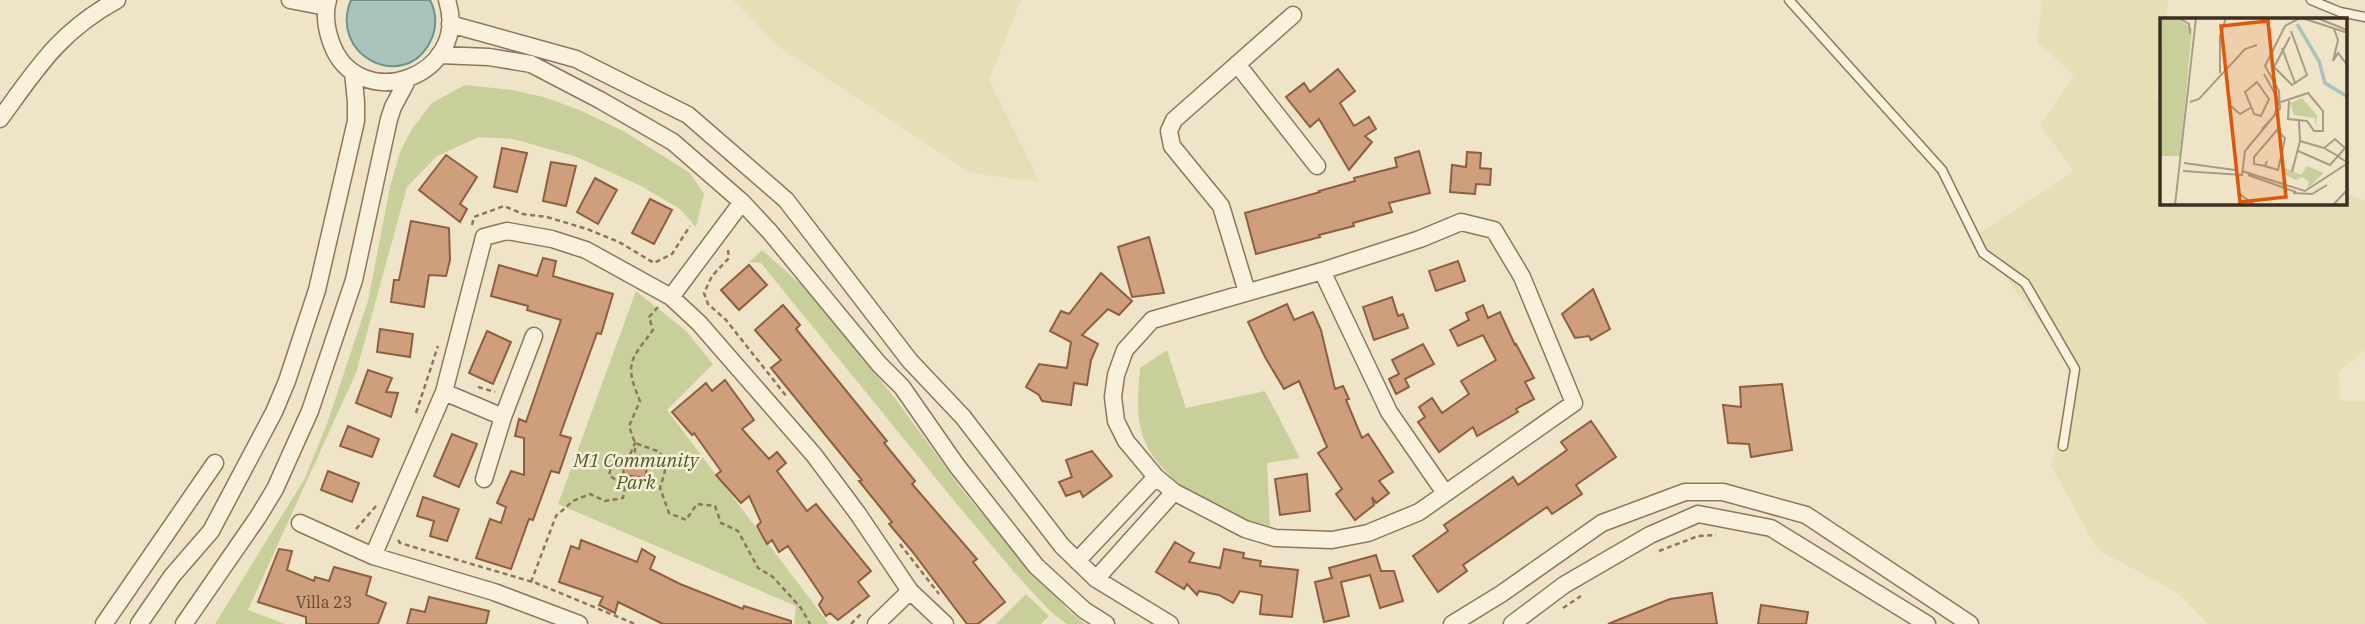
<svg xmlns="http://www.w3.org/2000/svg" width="2365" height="624" viewBox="0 0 2365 624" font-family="'IBM Plex Serif',serif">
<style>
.farmland{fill:#e6deb5}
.green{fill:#c9cf9b}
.water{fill:#a9c4bc;stroke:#6f938a;stroke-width:2}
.building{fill:#cf9f7d;stroke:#8d5f41;stroke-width:2}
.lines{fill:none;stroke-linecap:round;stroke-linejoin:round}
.lane-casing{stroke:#8d765c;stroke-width:11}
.street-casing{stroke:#8d765c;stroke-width:19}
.path{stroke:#8d765c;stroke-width:2.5;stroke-dasharray:5 3.5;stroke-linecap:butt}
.lane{stroke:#faf1dc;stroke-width:8}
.street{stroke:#faf1dc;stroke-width:16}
.labels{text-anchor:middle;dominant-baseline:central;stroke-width:5;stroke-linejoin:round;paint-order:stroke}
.number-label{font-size:16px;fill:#624a37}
.park-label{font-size:19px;font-style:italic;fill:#4d5a26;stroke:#f7eed8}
.inset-river{fill:none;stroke:#a9c4bc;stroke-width:3.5}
.inset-road{fill:none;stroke:#a89b85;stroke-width:2}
.view{fill:#df570d;fill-opacity:0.15;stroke:#df570d;stroke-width:3.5}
.inset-edge{fill:none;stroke:#3d2e20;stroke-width:3.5}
</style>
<rect width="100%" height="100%" fill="#f0e4c8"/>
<!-- farmland -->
<path class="farmland" d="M733 0H1021L989 80 1040 182 971 173 780 48Z
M2042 0H2168L2166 19H2162V45L2155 97 2162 101V203H2346V193L2365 201V350L2338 373 2341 401H2365V624H2208L2179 594 2097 549 2051 465 2075 369 1975 236 2073 171 2040 125 2074 75 2037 42Z"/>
<!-- green -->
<path class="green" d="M465 85 512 90 544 97 582 111 625 132 690 173 704 194 696 227 680 209 643 187 577 157 513 139 479 137 437 156 407 187 356 373 248 610 285 624H215L305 478 327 424 368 301 390 187 400 152 412 129 432 103Z
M762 250 814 296 897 401 963 491 1027 566 1069 611 1085 624H1067L1052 613 1014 572 951 497 761 263 749 262Z
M636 291 686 331 713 364 667 410 829 624H794L796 606 558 504Z
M1167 350 1186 408 1265 391 1300 458 1267 463 1270 526C1225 520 1156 480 1142 434 1136 413 1138 390 1140 368Z
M1026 594 1049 616 1041 624H996Z"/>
<!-- water -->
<path class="water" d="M351 0H430C437 13 437 29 430 42 404 93 328 56 351 0Z"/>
<!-- building -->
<path class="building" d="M1338 69 1355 91 1340 103 1354 126 1369 117 1376 129 1365 136 1372 142 1349 170 1319 119 1310 127 1286 97 1304 83 1310 92Z
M502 148 527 153 517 192 494 187Z
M1419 151 1430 193 1389 203 1392 212 1353 223 1354 226 1319 235 1320 237 1256 254 1245 213 1320 192 1319 191 1355 181 1354 178 1397 167 1395 158Z
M1467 152 1481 153 1480 168 1491 169 1490 185 1476 184 1475 194 1450 192 1452 165 1466 167Z
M446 155 477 177 460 204 467 209 460 222 419 190Z
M551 162 576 166 566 206 543 201Z
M595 178 617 190 598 224 577 212Z
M650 199 672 210 654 244 632 233Z
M411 221 449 228 450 260 446 276 429 275 424 307 391 302 394 280H399Z
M1149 237 1164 293 1132 297 1118 247Z
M543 258 556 261 553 276 613 294 601 334 597 333 560 435 571 438 559 473 551 471 533 520 529 519 511 569 476 558 490 519 501 523 506 507 497 503 511 471 524 475V438L515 436 519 419 526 422 561 320 527 310 528 306 491 296 499 265 537 276Z
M1458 261 1465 281 1436 291 1429 271Z
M749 265 767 285 739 310 721 290Z
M1101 273 1132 301 1119 315 1108 309 1082 335 1098 344 1091 360 1087 385 1074 383 1071 405 1042 401 1039 395 1026 387 1039 364 1067 368 1071 342 1050 331 1061 311 1069 314Z
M1593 289 1610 329 1591 340 1589 336 1575 338 1562 314Z
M1392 297 1398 316 1403 314 1408 328 1374 340 1363 307Z
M1287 304 1294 320 1313 312 1321 330 1335 389 1343 386 1349 399 1346 400 1362 438 1368 434 1393 472 1379 481 1389 493 1376 503 1372 497 1374 505 1355 520 1336 494 1342 489 1318 453 1327 447 1299 381 1284 389 1265 357 1248 322Z
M783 305 800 325 796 329 887 441 884 443 915 481 912 484 977 559 973 562 1005 602 978 624H967L912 551 889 524 892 522 859 481 862 480 771 368 781 360 755 330Z
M1483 305 1488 318 1500 312 1515 345 1516 344 1534 378 1525 382 1534 399 1516 409 1518 412 1477 436 1473 427 1439 452 1418 422 1425 417 1419 407 1432 398 1442 413 1469 394 1461 381 1496 360 1483 335 1458 346 1450 330 1469 320 1466 313Z
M380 329 413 334 410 357 377 352Z
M487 331 511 342 493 384 469 373Z
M1423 344 1434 364 1405 379 1409 387 1396 394 1389 379 1399 374 1392 360Z
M368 370 392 378 386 392 398 393 391 417 356 403Z
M725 380 754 420 742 429 769 459 777 452 786 463 777 471 807 511 816 504 871 571 858 582 869 596 838 620 830 613 826 616 819 605 823 598 788 546 779 552 772 540 767 544 757 526 761 522 749 496 741 503 716 475 721 471 694 433 692 435 672 412 706 383 712 391Z
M1782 384 1792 450 1751 457 1749 444 1728 443 1723 405 1741 407 1740 387Z
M1591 421 1616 457 1576 485 1582 494 1552 514 1547 507 1463 565 1467 571 1438 592 1413 556 1448 531 1444 525 1473 505 1513 477 1518 485 1567 450 1561 442Z
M348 426 379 439 372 457 340 446Z
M452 434 477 444 459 487 434 476Z
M1092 451 1112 476 1083 497 1080 491 1066 496 1059 482 1072 477 1066 460Z
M625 458 647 460 646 478 623 475Z
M328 471 359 483 352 502 321 490Z
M1307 474 1310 511 1280 515 1275 479Z
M423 497 459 509 447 541 430 536 434 521 417 516Z
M581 540 637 562 642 549 655 557 650 569 680 584 743 609 744 606 791 621V624H663L618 602 615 613 599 605 603 597 559 582 571 546 579 549Z
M1175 542 1194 553 1189 562 1220 568 1224 549 1244 553 1243 558 1261 561 1260 566 1298 570 1292 617 1260 614 1262 595 1240 591 1233 603 1219 595 1199 591 1197 595 1187 584 1184 589 1156 572Z
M279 549 292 551 287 570 314 581 315 577 329 581 334 567 371 577 366 595 386 603 378 624H306V617L258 602Z
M1376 555 1381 571H1394L1403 601 1380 608 1370 575 1341 582 1349 616 1324 622 1315 582 1332 578 1329 568Z
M1712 593 1717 624H1608L1670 599Z
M429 597 489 611 486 624H407L411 609 425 612Z
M1761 605 1808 612 1806 624H1758Z"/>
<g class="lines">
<!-- lane casing -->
<g class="lane-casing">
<path id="lane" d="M1789 0 1942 170 1983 253 2025 283 2075 369 2063 446
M2311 0 2340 12 2365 17"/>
</g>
<!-- street casing -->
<g class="street-casing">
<path id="street" d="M290 0 326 7
M328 0C324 14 326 28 331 42 357 117 472 77 447 0
M450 24 576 59 688 115 786 200 910 361 963 417 1062 546 1096 579 1170 624
M439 55 489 57 531 64 600 100 673 142 742 202 770 232 879 364 902 387 957 466 1036 566 1084 610 1106 624
M1237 64 1317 166
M0 119C38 67 59 32 117 0
M1461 222 1494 230 1522 277 1574 403 1419 512 1368 533 1332 540 1275 538 1245 529 1174 492 1156 477 1126 441 1116 421 1113 397 1116 375 1125 350 1152 320 1322 271 1420 239Z
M1322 271 1389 412 1445 493
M1247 292 1221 206 1172 146 1169 131 1174 120 1293 15
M671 297 742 202
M444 392 503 417
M484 479 503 417 534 336
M300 523 373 556
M1077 561 1156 477
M1096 579 1174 492
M910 591 945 624
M104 624 215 463
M139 624 172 576 211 531 274 412 287 381 317 290 356 121V102L353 72
M184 624 258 517 275 489 310 411 354 280 389 119 393 107 408 79
M579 624 494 592 373 556 444 392 484 237 507 231 552 239 586 250 671 297 699 323 814 455 858 514 910 591 876 624
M1452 624 1501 594 1602 523 1685 492H1723L1806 515 1970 624
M1512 624 1564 585 1650 535 1698 514 1771 528 1927 624"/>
</g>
<!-- path -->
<path class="path" d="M472 225 474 217 504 206 523 214 547 217 587 229 619 242 654 263 672 254 690 226
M728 250 729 258 712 276 704 293 708 304 726 320 787 397
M658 307 649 317 653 330C630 361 624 363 640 401L629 426 635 443 660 452 665 471 660 488 669 513 686 520 697 504 715 506 721 523 738 531 758 568 773 577 801 608 810 624
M478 387 495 392
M416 413 438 346
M356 529 376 506
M398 540 400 543 536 583 635 624
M900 544 939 594
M1659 551 1698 536 1716 535
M531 582 556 516 573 501 590 494 605 501 623 498 625 487 609 475 613 460 629 457 635 443V455L647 458 646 478 625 487
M1563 608 1581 596
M851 624 863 612"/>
<!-- lane -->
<use href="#lane" class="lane"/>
<!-- street -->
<use href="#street" class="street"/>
</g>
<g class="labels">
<!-- number labels -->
<g class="number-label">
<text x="324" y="602">Villa 23</text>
</g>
<!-- park labels -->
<g class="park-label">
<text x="636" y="460">M1 Community<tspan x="636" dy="22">Park</tspan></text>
</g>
</g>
<!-- overview -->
<g transform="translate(2160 18)">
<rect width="187" height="187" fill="#f0e4c8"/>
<path d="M2 0H18L32 11 20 138H0ZM142 80 157 97 156 113 155 100 134 97 130 85ZM147 148 164 155 147 171 149 164 142 159 136 162 124 156 125 150 141 157Z" fill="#c9cf9b"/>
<path class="inset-river" d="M137 6 159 43 165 65 188 79"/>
<path class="inset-road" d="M19 0 29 6 30 16M142 0 188 15M157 0 187 12M174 11 178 22 173 43 178 35 188 48M130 19 114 49 132 67 147 57 131 13M122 30 135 65M60 55V18L66 0M97 64 109 81 101 98 94 96 85 74ZM30 84 39 81 85 31 97 27M121 84 148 75 163 93V113H154L147 103 128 101 129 83M71 88 80 96 92 89M102 111 114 98 119 83 104 56M140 123 164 130M24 145 75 152M105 148 94 146V139L117 112 125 120 118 152 105 148 107 143M133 148 132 154 140 123 139 103M23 153 82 157 85 133 120 91 119 73 105 48 125 8 140 0M82 153 145 173 188 145 179 139 178 138 164 130 175 121 185 130 178 138 170 147 138 133M88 157 136 174M78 160V175L95 187M133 175 152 176 167 167M15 187 36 0M173 187 188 171"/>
<path class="view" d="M108 3 126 179 80 184 61 8Z"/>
<rect width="187" height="187" class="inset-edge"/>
</g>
</svg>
